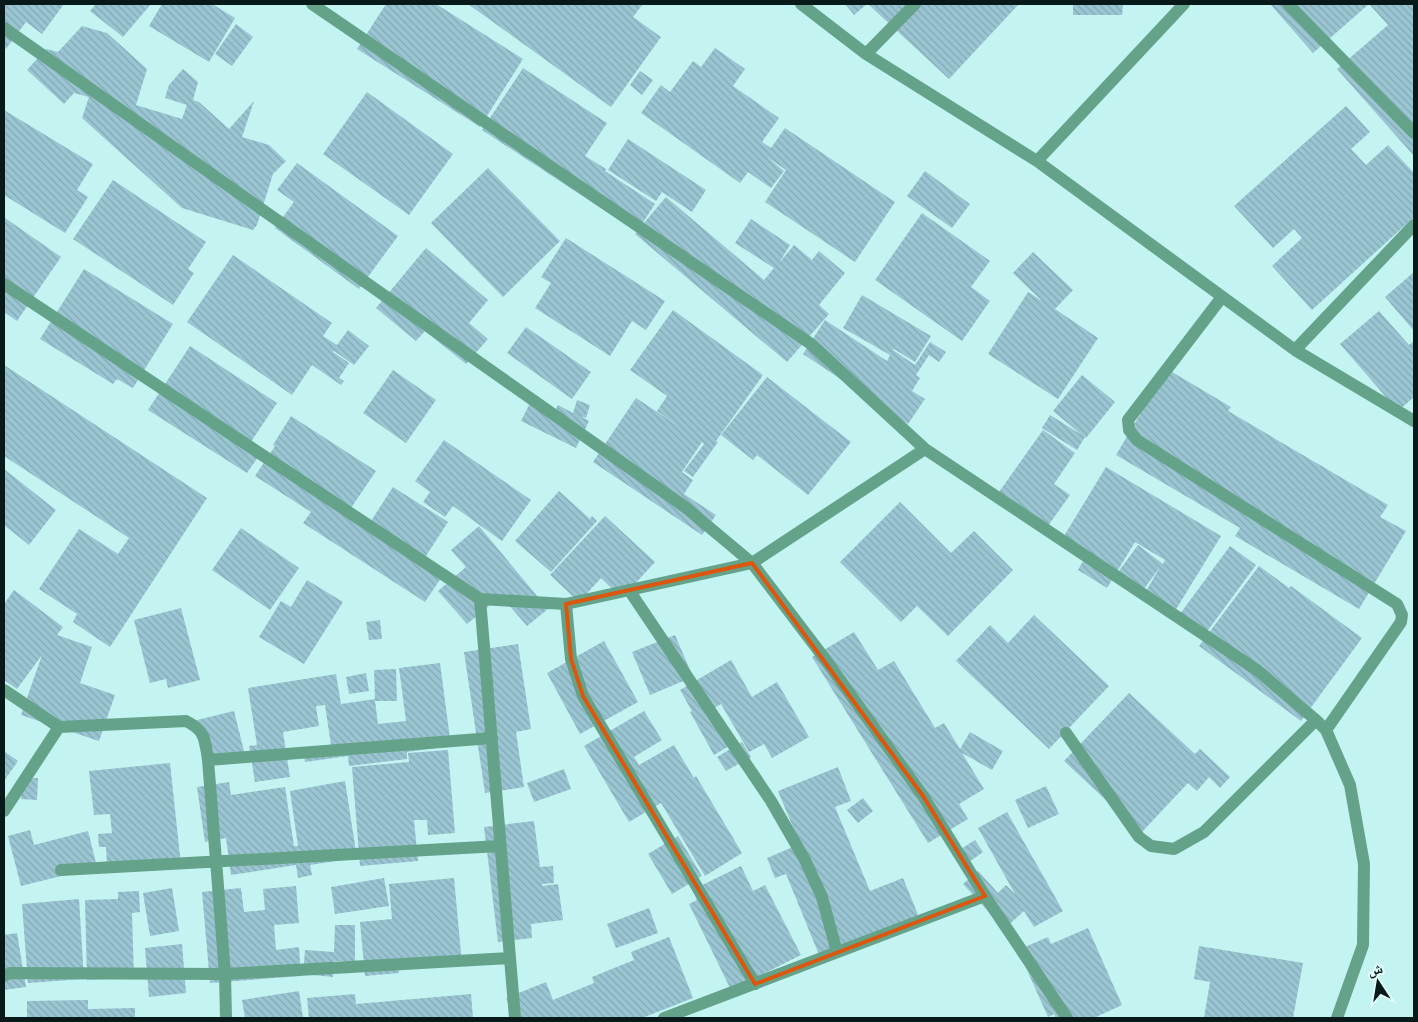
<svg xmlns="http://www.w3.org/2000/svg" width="1418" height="1022" viewBox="0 0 1418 1022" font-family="Spectral,'Noto Naskh Arabic',serif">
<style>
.building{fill:url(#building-back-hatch)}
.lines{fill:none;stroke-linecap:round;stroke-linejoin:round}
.minor{stroke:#64a38a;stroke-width:12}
.marked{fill:none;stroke:#dd560d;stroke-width:4;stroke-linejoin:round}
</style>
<defs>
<pattern id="building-back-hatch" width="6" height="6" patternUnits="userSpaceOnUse" patternTransform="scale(1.25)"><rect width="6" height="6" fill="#9ac5d2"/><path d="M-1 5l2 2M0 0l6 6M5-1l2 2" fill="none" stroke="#83a9b4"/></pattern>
</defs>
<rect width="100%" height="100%" fill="#c4f4f2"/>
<!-- building -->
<path class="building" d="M4 4H64L42 34 26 22 6 49 4 47Z
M96 4H151L123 37 90 11Z
M162 4H212L235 18 209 62 149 26Z
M386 4H436L523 59 480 127 357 49Z
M468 4H643L633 17 661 37 611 107Z
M845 4H867L854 15Z
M870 4H1019L949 79 869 5Z
M1073 4H1123L1122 15H1073Z
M1270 4H1369L1313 53Z
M1369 4H1414V156L1337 69 1388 25Z
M236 24 253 37 232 66 215 54Z
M82 26 107 33 147 69 136 105 182 119 187 105 165 98 169 85 183 69 198 82 193 100 199 102 229 129 254 101 242 137 269 145 286 161 273 174 257 225 253 230 182 208 82 118 89 97 74 93 64 104 27 70 46 49 58 52Z
M715 48 745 69 733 86 779 118 762 142 771 148 785 128 895 202 855 262 765 202 786 170 767 157 784 171 771 188 748 172 740 183 641 113 661 85 670 92 693 61 701 67Z
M523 68 607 123 585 156 606 169 605 171 655 204 638 230 666 197 764 280 774 268 735 243 751 219 790 245 779 263 794 245 812 260 819 251 845 273 819 305 829 314 787 362 635 234 637 232 482 130Z
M640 71 653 80 642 95 630 85Z
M367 92 453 154 409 215 323 154Z
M1346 106 1370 132 1351 149 1366 165 1388 145 1414 173V217L1312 310 1272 266 1302 238 1294 229 1273 248 1234 206Z
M4 110 93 164 77 190 88 197 65 233 4 195Z
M628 139 706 190 692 212 662 192 656 201 608 170Z
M297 163 398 236 359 289 275 228 294 202 277 190Z
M488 168 560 241 503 297 431 223Z
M925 171 970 204 952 228 907 196Z
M113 180 206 242 188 269 194 273 173 305 73 239Z
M922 213 990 261 971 287 990 301 962 341 875 280Z
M5 218 61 257 17 321 4 312Z
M566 238 665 301 646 330 632 321 610 356 535 308 551 283 541 277Z
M426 248 488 300 469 323 488 339 466 364 425 331 416 341 376 308Z
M1033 252 1073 290 1055 309 1098 338 1058 399 988 354 1028 292 1042 301 1013 273Z
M233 255 332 323 323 336 337 345 348 330 369 346 354 365 334 351 333 352 349 363 339 378 344 381 341 385 312 365 292 395 187 322Z
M84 269 173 324 133 388 117 379 113 384 40 339Z
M1414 272V331L1385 297Z
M862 295 931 336 915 362 894 349 893 350 915 365 930 342 946 352 939 362 929 355 916 375 920 378 912 391 925 399 908 424 803 354 825 320 887 361 890 355 843 328Z
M673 310 763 375 716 441 718 442 693 477 684 471 704 444 702 442 682 472 693 480 684 494 716 515 702 535 593 462 636 398 680 427 657 411 667 396 630 370Z
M1379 311 1409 345 1414 341V397L1398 411 1340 344Z
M526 327 591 372 572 399 507 353Z
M190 346 277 403 246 449 258 457 247 473 148 410Z
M4 365 207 498 110 647 73 622 77 614 39 589 79 529 118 554 129 538 4 456Z
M1167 369 1231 407 1228 411 1388 505 1380 517 1406 531 1359 609 1235 536 1240 528 1116 455Z
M393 370 436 400 406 443 363 413Z
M1082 375 1115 402 1086 438 1085 437 1077 450 1042 428 1050 415 1082 435 1053 411Z
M767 377 851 442 808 495 757 455 753 460 721 435Z
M577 400 590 405 586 418 580 416 589 421 576 448 521 421 531 401 554 413 558 405 573 413Z
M291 416 376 471 351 508 371 521 393 487 448 522 424 559 445 572 425 602 303 523 311 512 255 476 275 446 273 445Z
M1043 430 1075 453 1054 484 1070 495 1043 533 994 499Z
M444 440 531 500 502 541 453 506 445 517 423 502 430 492 415 481Z
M1106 467 1221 536 1175 611 1145 593 1160 567 1141 593 1116 575 1138 545 1163 564 1165 560 1135 542 1107 588 1078 570 1086 556 1061 541Z
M4 469 56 510 29 545 4 525Z
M559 491 590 519 592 516 597 521 551 572 515 541Z
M900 502 951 553 974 531 1013 570 948 636 917 606 901 622 840 562Z
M605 516 655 562 622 598 601 578 579 602 550 575Z
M479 526 548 609 527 626 501 596 467 624 438 591 466 567 451 550Z
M241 528 299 568 270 610 212 570Z
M1230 546 1256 565 1203 637 1177 618Z
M1259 566 1289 588 1291 586 1362 638 1301 721 1199 646Z
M307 580 343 602 304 664 259 637 281 601 291 607Z
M14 590 63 627 57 635 92 647 80 683 115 695 99 741 21 715 42 655 17 689 4 680V604Z
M181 608 200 680 168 688 166 679 150 683 134 620Z
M1034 615 1109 686 1049 749 956 661 990 625 1008 643Z
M380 620 382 639 369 640 366 622Z
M854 632 878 670 894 661 935 728 944 723 960 749 970 732 1003 751 992 770 962 753 984 789 959 804 968 819 928 843 812 657Z
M675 635 693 677 650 695 632 652Z
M604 641 638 702 580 734 547 673Z
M518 644 531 729 516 732 524 787 485 793 464 652Z
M731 660 752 697 777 682 809 737 772 758 764 744 749 752 721 704 714 708 734 743 714 755 690 712 692 711 680 690Z
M440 663 451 746 407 752V759L349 766 348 756 305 762 303 750 331 745 325 705 316 706 319 726 283 732 290 777 255 782 249 746 257 745 248 688 336 674 341 704 375 699 374 670 396 669 397 701H375L378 724 406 721 399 668Z
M366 673 369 691 349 694 346 677Z
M1129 693 1195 754 1200 749 1230 777 1220 788 1209 777 1197 791 1188 783 1141 833 1064 761Z
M234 711 245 755 204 764 193 721Z
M644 711 662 740 634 757 639 765 674 745 694 778 696 776 742 853 705 876 661 803 629 822 584 746Z
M742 742 751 757 726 771 717 757Z
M448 750 455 833 428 835 427 820H414L418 861 360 866 352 767 409 762 408 753Z
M4 751 18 761 4 781Z
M170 763 181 865 107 864 106 847H99L98 834 112 833 110 814 94 815 89 771Z
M838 767 851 801 835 807 870 891 903 878 921 922 822 962 786 874 775 878 767 858 800 844 778 791Z
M564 769 571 789 534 802 527 783Z
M22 778H38L37 800 21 799Z
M345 781 357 858 310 865 312 875 298 878 296 865 231 875 226 838 205 842 197 787 229 782 231 795 285 787 294 846H298L290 791Z
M1046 786 1059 814 1028 828 1015 800Z
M863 798 873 811 858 823 847 810Z
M1007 812 1063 911 1034 927 1024 911 1004 929 963 884 978 871 998 893 1006 885 1015 894 978 828Z
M534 821 540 867 553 866 554 883 542 884V886L558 884 563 920 531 924 532 938 498 942 484 827Z
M30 830 34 845 88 831 97 867 21 886 8 836Z
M678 836 702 876 672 894 648 854Z
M975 840 983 852 962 867 953 854Z
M741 866 753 891 765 885 801 955 731 990 689 904 697 900 692 890Z
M384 878 389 906 335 914 331 887Z
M454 878 462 964 399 969V973L365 976 360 922 392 919 389 884Z
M296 886 299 923 274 925 276 950 299 947 301 976 210 983 202 892 241 888 244 912 265 910 263 889Z
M172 888 179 931 150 936 143 893Z
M139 891 140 912 132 913 134 978 87 980 85 900 118 899V892Z
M79 899 84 979 28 983 22 904Z
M649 908 658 933 616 948 607 924Z
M335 925H355V961H334L333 977 303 974 305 950 334 952Z
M1088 928 1122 1005 1094 1018H1056L1054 1014 1048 1017 1018 950 1048 937 1051 944Z
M17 933 26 987 4 990V935Z
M669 937 693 998 642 1018H514L506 998 546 982 553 1000 594 983 592 977 634 960 631 952Z
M182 944 186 993 149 997 145 948Z
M1199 946 1303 963 1293 1018H1204L1210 982 1194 979Z
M299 991 303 1018H245L242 1000Z
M355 994 356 1004 471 994 473 1018H309L307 998Z
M88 1000V1009L135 1008V1018H27V1001Z"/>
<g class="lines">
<!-- minor -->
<path class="minor" d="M312 4 811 344 925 449 1257 670 1316 720 1326 730 1350 785 1364 864 1363 945 1337 1018
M801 4 866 54 1037 161 1295 350 1414 421
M1288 4 1414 133
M4 28 685 507 752 563 825 659 923 796 985 896 1067 1018
M866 54 915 4
M1037 161 1184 4
M4 284 480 599 566 604 752 563 925 449
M1222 297 1128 420 1129 430 1137 440 1397 604 1402 615 1401 622 1326 730
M1295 350 1414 225
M629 590 771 801 805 860 822 897 837 952
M480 599 515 1018
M566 604 571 659 583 696 755 984
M4 690 59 727 186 721C206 731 205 740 208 760L225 974 226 1018
M1066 733 1139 837 1151 846 1174 849 1204 832 1316 720
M208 760 492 738
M4 811 59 727
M61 870 500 846
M4 976 10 973 225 974 510 958
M664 1018 985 896"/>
</g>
<!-- marked area -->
<path class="marked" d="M752 563 923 796 985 896 755 984 583 696 571 659 566 604Z"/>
<!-- border -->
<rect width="1418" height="1022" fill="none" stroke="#071919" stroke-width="10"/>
<!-- north arrow -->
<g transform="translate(1378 982) rotate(348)" stroke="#e1fdfc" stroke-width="4" paint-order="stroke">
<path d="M0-4L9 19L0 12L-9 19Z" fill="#071919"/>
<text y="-8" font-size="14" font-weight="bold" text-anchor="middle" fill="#071919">ش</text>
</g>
</svg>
